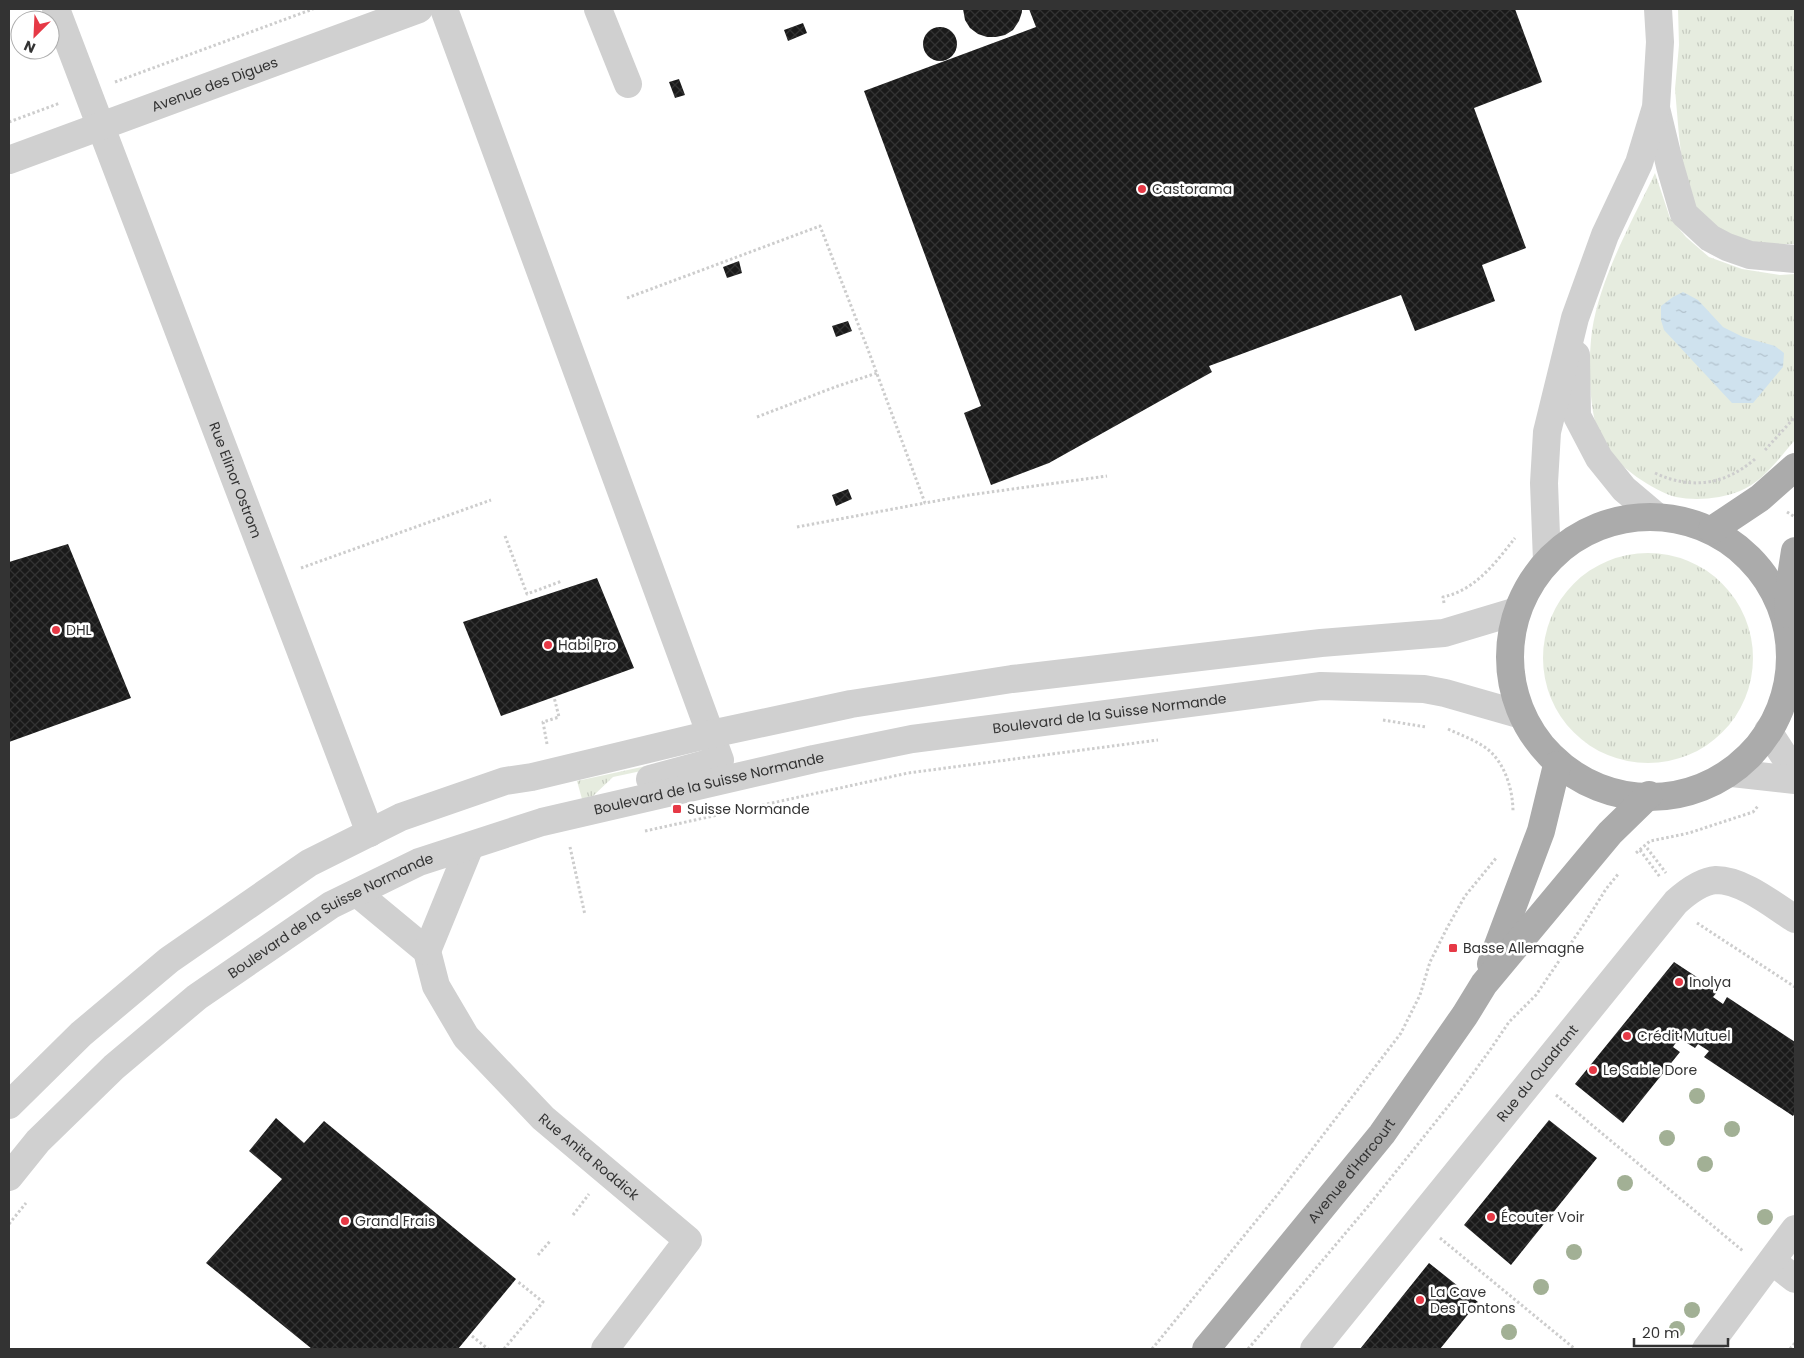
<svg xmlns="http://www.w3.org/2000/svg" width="1804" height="1358" viewBox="0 0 1804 1358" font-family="Poppins,sans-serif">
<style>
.grass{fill:url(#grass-tufts)}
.water{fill:url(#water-ripples)}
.building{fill:url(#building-cross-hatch)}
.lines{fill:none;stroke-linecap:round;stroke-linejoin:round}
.path{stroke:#cdcdcd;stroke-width:3;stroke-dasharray:2.5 2.5;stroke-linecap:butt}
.minor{stroke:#d0d0d0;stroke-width:28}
.major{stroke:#ababab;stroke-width:28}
.tree{fill:#a2b095}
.poi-dot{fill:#e63946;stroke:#fff;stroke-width:2}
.labels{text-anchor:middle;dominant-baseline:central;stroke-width:5;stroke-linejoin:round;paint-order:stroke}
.street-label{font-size:14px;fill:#333;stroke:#fff}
.poi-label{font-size:14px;fill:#333;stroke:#fff;text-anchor:start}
</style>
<defs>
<pattern id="grass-tufts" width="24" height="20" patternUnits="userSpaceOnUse" patternTransform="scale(1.25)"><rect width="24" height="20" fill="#e6ecdf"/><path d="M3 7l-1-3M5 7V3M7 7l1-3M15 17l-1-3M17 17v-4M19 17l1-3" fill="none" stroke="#c6cbc0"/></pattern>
<pattern id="water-ripples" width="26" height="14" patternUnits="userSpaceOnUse" patternTransform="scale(1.25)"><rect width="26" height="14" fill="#cfe2ee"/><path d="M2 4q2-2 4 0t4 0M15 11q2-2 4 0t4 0" fill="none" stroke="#b2c2cd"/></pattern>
<pattern id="building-cross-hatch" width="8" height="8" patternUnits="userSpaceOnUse" patternTransform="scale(1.25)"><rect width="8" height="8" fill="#1a1a1a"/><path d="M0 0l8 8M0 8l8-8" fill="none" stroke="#333"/></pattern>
</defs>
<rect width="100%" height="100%" fill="#fff"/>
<!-- grass -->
<path class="grass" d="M1678 9H1795V244H1751L1716 227 1697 209 1684 178 1679 136 1675 89 1679 45Z
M1655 173 1670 218 1686 237 1709 257 1742 269 1780 275 1795 274V440C1779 458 1763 482 1740 491 1721 499 1695 501 1676 497 1653 491 1618 466 1605 447 1588 421 1588 362 1592 331 1600 277 1632 222 1655 173Z
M1543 658a105 105 0 1 1 210 0a105 105 0 1 1-210 0Z
M706 753 707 757 613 777 593 796 582 799 577 781Z"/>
<!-- water -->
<path class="water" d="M1683 292 1698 300 1723 327 1743 337 1775 346 1784 353 1783 367 1753 403H1732L1664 330 1661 320V306L1673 297Z"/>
<!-- building -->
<path class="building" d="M963 9H1022V12L1019 21 1013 30 1005 35 996 37H987L978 34 970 28 965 20Z
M1029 9H1515L1542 82 1474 108 1526 248 1482 265 1495 301 1415 331 1401 295 1209 366 1212 372 1049 463 991 485 964 413 981 406 864 91 1036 27Z
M803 23 807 33 788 41 784 30Z
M923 44a17 17 0 1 1 34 0a17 17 0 1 1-34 0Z
M679 79 685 95 675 98 669 82Z
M739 261 742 273 727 278 723 267Z
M848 321 852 331 836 337 832 326Z
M848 489 852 499 836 506 832 495Z
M68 544 131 698 9 742V562Z
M597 578 634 668 501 716 463 622Z
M1674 962 1718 991 1713 997 1723 1004 1727 997 1795 1042V1113L1793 1116 1704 1057 1709 1051 1698 1044 1695 1048 1679 1038 1673 1047 1680 1052 1623 1123 1575 1084Z
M276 1118 304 1143 324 1121 516 1279 458 1349H312L206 1263 282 1179 249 1151Z
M1549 1120 1597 1158 1511 1265 1464 1225Z
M1429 1263 1478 1302 1440 1349H1360Z"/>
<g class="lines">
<!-- path -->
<path class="path" d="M115 82 313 9
M9 122 60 103
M627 298 820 226 867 347 925 503 969 495 1107 476
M757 417 835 387 877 373
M1765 450 1795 417
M1655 473C1691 490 1725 485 1755 459
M1787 512 1795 517
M797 527 925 503
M505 536 527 594 562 581
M301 568 491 500
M1444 603 1443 597C1476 590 1496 562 1515 538
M1383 720 1426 727
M1448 729C1461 735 1475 740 1486 748 1505 762 1513 790 1513 812
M547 744 543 722 559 717 554 697
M645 831 908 773 1158 740
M570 847 585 915
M1647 848 1666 873
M1640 850 1660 877
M1636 853 1650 841 1689 833 1753 812 1758 806
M1697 923 1795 987
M1556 1095 1743 1251
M573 1215 589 1194
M9 1224 26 1203
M1440 1238 1575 1349
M538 1255 551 1240
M472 1336 488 1349
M504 1349 543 1302 517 1281
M1152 1349 1278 1194 1401 1033 1420 995 1430 962 1447 928 1465 896 1497 857
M1248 1349 1370 1204 1458 1094 1490 1050 1509 1022 1536 995 1584 924 1606 889 1619 873
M1790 1349 1795 1343"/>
<!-- minor -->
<g class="minor">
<path id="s1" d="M56 9 370 833"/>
<path d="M444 9 720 760 650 779"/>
<path d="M598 9 628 84"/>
<path d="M1656 108 1670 166 1684 214 1710 238 1727 247 1750 255 1795 259"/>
<path id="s2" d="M9 160 419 9"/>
<path d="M1576 355 1577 416 1599 458 1624 489 1656 516"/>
<path d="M1547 561 1544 483 1547 432 1575 318 1605 235 1639 163 1656 107 1660 42 1658 9"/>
<path d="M1768 731 1790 765 1795 777"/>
<path d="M1732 773 1795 780"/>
<path id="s3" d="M357 893 427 951 436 986 466 1037 543 1118 688 1240 605 1349"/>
<path d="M427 951 470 846"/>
<path d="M9 1105 81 1034 169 960 309 863 401 817 505 781 532 777 711 734 851 704 1012 679 1321 643 1444 633 1514 612"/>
<path id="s4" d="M9 1177 38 1141 114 1067 197 997 331 905 419 862 542 822 814 759 912 739 1321 686 1424 689 1445 693 1522 715"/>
<path d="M1772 1261 1795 1279"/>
<path id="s5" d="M1314 1349 1676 902C1686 893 1702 881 1716 880 1743 880 1773 905 1795 919"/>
<path d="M1706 1349 1795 1229"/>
</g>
<!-- major -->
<g class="major">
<circle cx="1650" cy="657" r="140"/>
<path d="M1712 530 1760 498 1795 467"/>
<path d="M1788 614 1790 583 1795 551"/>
<path d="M1491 964 1541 831 1557 765"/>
<path id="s6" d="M1206 1349 1382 1134 1465 1015 1484 984 1610 833 1649 795"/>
</g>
</g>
<!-- trees -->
<g class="tree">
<circle cx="1697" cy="1096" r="8"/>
<circle cx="1732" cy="1129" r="8"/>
<circle cx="1667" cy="1138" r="8"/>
<circle cx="1705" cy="1164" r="8"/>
<circle cx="1625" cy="1183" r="8"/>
<circle cx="1765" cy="1217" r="8"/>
<circle cx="1574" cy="1252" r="8"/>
<circle cx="1541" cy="1287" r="8"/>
<circle cx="1692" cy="1310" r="8"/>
<circle cx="1677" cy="1329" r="8"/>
<circle cx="1509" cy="1332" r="8"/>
</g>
<!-- markers -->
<g class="poi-dot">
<circle cx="1142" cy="189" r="5"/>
<circle cx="56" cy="630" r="5"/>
<circle cx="548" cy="645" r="5"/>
<rect x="672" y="804" width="10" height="10" rx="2.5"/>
<rect x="1448" y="943" width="10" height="10" rx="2.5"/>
<circle cx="1679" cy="982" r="5"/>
<circle cx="1627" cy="1036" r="5"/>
<circle cx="1593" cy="1070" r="5"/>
<circle cx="1491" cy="1217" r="5"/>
<circle cx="345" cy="1221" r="5"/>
<circle cx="1420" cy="1300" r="5"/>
</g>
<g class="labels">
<!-- street labels -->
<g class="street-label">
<text stroke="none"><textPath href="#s2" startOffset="219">Avenue des Digues</textPath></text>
<text stroke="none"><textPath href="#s1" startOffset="504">Rue Elinor Ostrom</textPath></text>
<text stroke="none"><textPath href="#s4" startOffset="1229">Boulevard de la Suisse Normande</textPath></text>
<text stroke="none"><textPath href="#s4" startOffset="822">Boulevard de la Suisse Normande</textPath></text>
<text stroke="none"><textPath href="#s4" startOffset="418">Boulevard de la Suisse Normande</textPath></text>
<text stroke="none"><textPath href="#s5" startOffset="355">Rue du Quadrant</textPath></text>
<text stroke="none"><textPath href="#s3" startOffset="358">Rue Anita Roddick</textPath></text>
<text stroke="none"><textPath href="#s6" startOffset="230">Avenue d'Harcourt</textPath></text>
</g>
<!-- poi labels -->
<g class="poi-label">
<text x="1152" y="189">Castorama</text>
<text x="66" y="630">DHL</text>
<text x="558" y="645">Habi Pro</text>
<text x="687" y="809">Suisse Normande</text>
<text x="1463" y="948">Basse Allemagne</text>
<text x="1689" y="982">Inolya</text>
<text x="1637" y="1036">Crédit Mutuel</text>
<text x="1603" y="1070">Le Sable Dore</text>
<text x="1501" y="1217">Écouter Voir</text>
<text x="355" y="1221">Grand Frais</text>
<text x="1430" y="1292">La Cave<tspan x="1430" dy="16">Des Tontons</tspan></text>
</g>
</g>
<!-- border -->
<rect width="1804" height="1358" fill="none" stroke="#333333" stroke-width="20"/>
<!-- north arrow -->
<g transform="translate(35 35) rotate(204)"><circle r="24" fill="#ffffff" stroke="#adadad"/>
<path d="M0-4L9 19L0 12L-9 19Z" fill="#e63946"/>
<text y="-8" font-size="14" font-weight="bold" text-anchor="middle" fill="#333333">N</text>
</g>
<!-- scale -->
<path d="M1634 1338v8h94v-8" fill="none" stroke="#333333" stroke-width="2.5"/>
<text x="1642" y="1338" font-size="15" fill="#333333" stroke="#ffffff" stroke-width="4" paint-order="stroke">20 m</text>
</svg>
